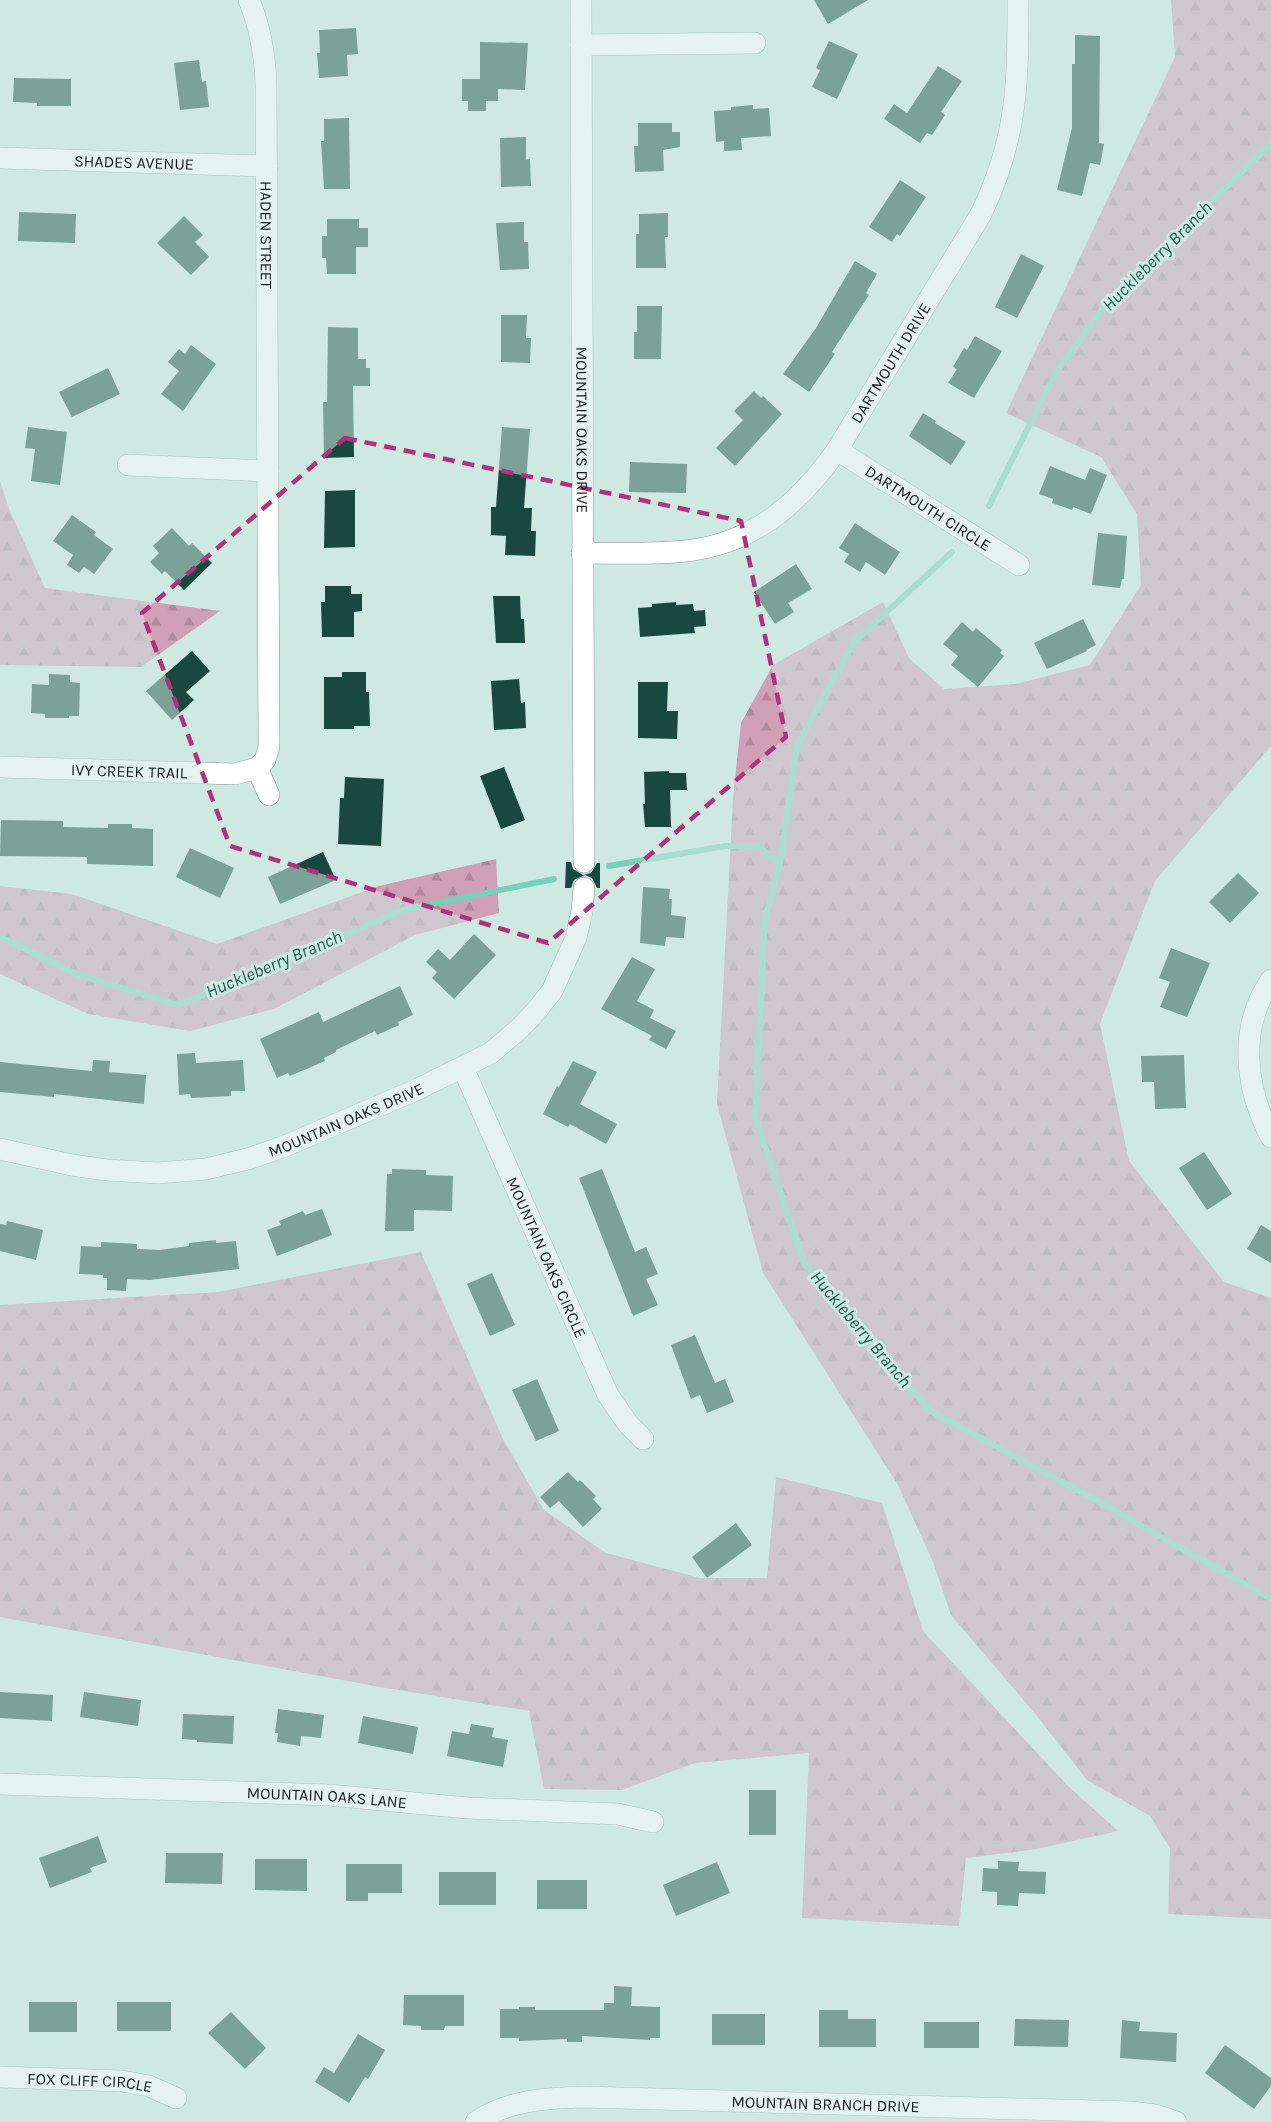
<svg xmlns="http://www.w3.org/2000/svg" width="1271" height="2122" viewBox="0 0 1271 2122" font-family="Karla,sans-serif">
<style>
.forest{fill:url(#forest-firs)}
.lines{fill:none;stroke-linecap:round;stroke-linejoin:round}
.stream{stroke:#79d0ba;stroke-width:6}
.building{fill:#19493e}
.minor-casing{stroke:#7b948d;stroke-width:22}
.minor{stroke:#fff;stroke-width:21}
.marked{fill:none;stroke:#b3317b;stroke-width:4.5;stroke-dasharray:12 8;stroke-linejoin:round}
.labels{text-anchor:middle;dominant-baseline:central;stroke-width:6;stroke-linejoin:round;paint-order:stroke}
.street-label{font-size:16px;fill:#121b19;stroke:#cee9e1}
.water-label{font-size:18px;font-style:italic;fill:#1b6153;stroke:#cee9e1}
</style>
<defs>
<pattern id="forest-firs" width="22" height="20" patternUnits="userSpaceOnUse" patternTransform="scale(1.5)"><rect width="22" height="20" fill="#cfa0b5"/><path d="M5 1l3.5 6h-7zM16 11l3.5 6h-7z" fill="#b1899b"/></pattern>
</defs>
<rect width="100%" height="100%" fill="#cee9e1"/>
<!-- forest -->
<path class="forest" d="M1171 0H1271V746L1155 881 1100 1024 1129 1161 1224 1282 1271 1298V1919L1168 1914 1170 1848 1150 1816 1087 1780 1037 1716 951 1615 933 1562 898 1485 763 1273 717 1104 733 798 741 723 773 665 883 602 909 658 944 689 1016 684 1090 665 1141 585 1137 514 1101 457 1006 413 1175 57Z
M0 481 9 509 45 588 220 611 141 667 0 665Z
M496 859 499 913 415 935 274 1009 190 1031 88 1014 0 974V886L72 894 217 944 379 886Z
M421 1252 503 1439 544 1510 606 1553 700 1578H767L776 1477 882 1503 923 1631 1068 1786 1118 1831 1037 1849 966 1858 959 1926 802 1918 809 1753 695 1763 622 1790 544 1789 529 1711 380 1687 0 1617V1305L218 1292Z"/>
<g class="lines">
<!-- stream -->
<path class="stream" d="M989 506 1055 374 1110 298 1271 144
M952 552 854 642 797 746 780 864 765 919 755 1116 804 1262 930 1411 1085 1494 1271 1599
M609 866 725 846H758L780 864
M0 937 76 974 178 1005 260 972 403 910 554 879"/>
</g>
<!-- building -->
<path class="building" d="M814 0H868L828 24Z
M356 28 358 54 347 55 348 76 319 78 317 53H320L319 30Z
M1075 35 1100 36 1099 143 1104 144 1100 165 1090 163 1082 196 1057 190 1072 128V64H1075Z
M829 41 858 54 837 99 812 87 820 70 816 68Z
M480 42 528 43 525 90 498 89V101H486V111H468V101H462V79H480Z
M199 60 202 82 206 81 209 107 180 110 174 63Z
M938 66 962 81 941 112 945 115 932 135 927 133 920 143 884 119 894 104 907 113Z
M14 78 71 79V106H37V103L13 102Z
M753 105V109L769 108 771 136 741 138 742 150 724 151V141L716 142 714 111 731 110V107Z
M349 118 350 189H324L321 141H324V119Z
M638 123H672V132H680V147L663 150 664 171 635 172 634 146H638Z
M526 137V160L530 159 531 186 501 187 500 138Z
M900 180 926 197 900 236 897 234 892 242 869 227Z
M19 212 76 214 75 243 18 241Z
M668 213V237H665L666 268H636V234H639V214Z
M184 216 203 235 195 242 209 257 191 275 157 243Z
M327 219H359V228H368V247H356V274H327L326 258H322V236H327Z
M524 222V242H528L529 269 500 270 496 223Z
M1021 254 1044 266 1017 318 995 307Z
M855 261 877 274 866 293 869 295 832 352 835 354 809 392 783 374 816 328Z
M637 306H662L661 359H634V332H637Z
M501 315H527L526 338H531L530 363 501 362Z
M328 327 358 328V359H366V368H370V386H353L354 457 324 458 323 402H327Z
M975 336 1002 351 974 398 948 383 957 369 953 367 964 348 967 350Z
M191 345 216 364 183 411 161 394 179 371 168 362 179 349 185 354Z
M108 368 120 394 72 417 59 392Z
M754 391 761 398 763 396 782 414 735 466 716 448 743 420 734 411Z
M923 413 936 421 935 423 966 442 951 465 909 436Z
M28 427 67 432 60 485 31 481 35 449 25 448Z
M502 427 530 429 524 508H532L531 531H536L535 556 505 555 506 536 491 535V507H496Z
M630 462 687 464 686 493 629 492Z
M1050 466 1085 480 1090 468 1107 475 1091 514 1073 507 1072 510 1052 503 1053 499 1039 494Z
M355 490V547L324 548 325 491Z
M72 515 96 532 94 535 113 549 94 574 84 567 79 573 67 565 73 555 53 541Z
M855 523 900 552 885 575 866 562 860 572 844 562 849 554 839 548Z
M172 528 189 546 192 543 212 563 184 590 165 571 162 574 150 562 159 553 153 546Z
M1098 533 1127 536 1124 579H1122L1120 588 1092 585Z
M796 564 812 589 788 603 794 612 775 624 754 592Z
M325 586H351V594H362V611L354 612V637H322L321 602H325Z
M493 596H520L521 619H524L525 643H496Z
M676 602V605L693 604 694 611 705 610 706 626 694 627 695 633 640 637 638 608 652 607V604Z
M1083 619 1096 645 1086 650 1087 651 1047 669 1034 643Z
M962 622 973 632 976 628 1002 650 1000 653 1004 656 978 687 951 665 958 656 943 644Z
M192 651 210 671 186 692 194 700 172 720 146 691Z
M342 672H366V692H369L370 726H354V729H324V677H342Z
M49 674 70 675V682L80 683 79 716H69V718H45V714L31 713 32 684 49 685Z
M519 679 521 703 525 702 526 728 494 730 491 681Z
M638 682H668L667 711H678L677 739 638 738Z
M504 767 525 820 501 829 480 776Z
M669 771V773H686L687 790H670L671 827H645L643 804H645L644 772Z
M345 777 384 779 381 846 338 844 340 798H344Z
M1 820 63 821V827L108 828V824H132V828L153 829V866L87 864V857L0 856Z
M190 848 234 868 220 898 176 877Z
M323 852 336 880 280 904 268 877Z
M566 862H571L573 869 583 875 591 873 597 863H600V888H597L592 878 585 875 574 880 571 888H565Z
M1238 873 1259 893 1230 923 1209 902Z
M643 887 670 889 669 899H672L671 915 686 917 684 938 666 937 665 946 640 943Z
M474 934 496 955 454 999 432 978 437 972 426 962 438 949 450 960Z
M1171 948 1210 963 1187 1017 1160 1007 1170 982 1159 978Z
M632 957 655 969 637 1001 654 1010 650 1018 676 1031 666 1049 649 1040 652 1036 601 1009Z
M400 986 413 1015 398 1022 399 1025 377 1035 375 1031 336 1050V1052L324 1058 325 1061 290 1076 288 1073 277 1078 260 1039 319 1012 323 1022Z
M195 1053 196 1063 243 1060 245 1091H231V1096L191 1098 190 1094 179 1095 177 1054Z
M1184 1055 1186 1108 1155 1109 1154 1082H1142L1141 1056Z
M93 1060 110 1061 109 1072 146 1075 144 1104 54 1094V1097L0 1092V1062L92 1071Z
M573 1061 597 1072 580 1104 617 1124 606 1144 570 1124 568 1127 543 1114 557 1086 559 1087Z
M1204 1152 1232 1194 1207 1210 1179 1168Z
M392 1169 426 1170V1175L453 1176 452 1211 414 1210V1231H385L387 1174H392Z
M602 1169 635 1252 646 1247 658 1274 646 1279 658 1305 633 1316 579 1178Z
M322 1209 332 1235 277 1256 267 1230 281 1225 279 1221 303 1211 305 1215Z
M7 1221 43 1230 36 1260 0 1251V1224L6 1225Z
M1261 1225 1271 1231V1263L1247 1249Z
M216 1240V1243L236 1241 239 1269 150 1280 127 1279 126 1291 107 1290V1278H103V1275L79 1274 81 1246 101 1247V1242L137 1244V1249L160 1250 189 1246V1243Z
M492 1273 515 1325 490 1336 467 1284Z
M695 1335 715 1383 725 1379 734 1402 707 1413 700 1395 691 1399 671 1345Z
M537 1379 559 1431 536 1441 512 1390Z
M568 1472 578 1482 580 1480 596 1496 593 1499 602 1509 583 1527 559 1501 550 1508 540 1497Z
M736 1523 752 1545 707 1578 692 1557Z
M0 1692 53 1695 52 1721 0 1718Z
M84 1692 141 1700 138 1726 80 1717Z
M278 1709 324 1715 321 1738 301 1736 300 1746 277 1742 278 1733H275Z
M183 1714 234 1716 233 1744 197 1742V1740L182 1739Z
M363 1716 418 1727 413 1754 358 1743Z
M471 1724 494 1728 492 1737 508 1740 503 1767 447 1756 452 1731 469 1734Z
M749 1790H776V1835H749Z
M98 1836 107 1862 90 1868 92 1872 50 1888 39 1858Z
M166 1853H223L222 1884 165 1883Z
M255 1859H307V1891L255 1890Z
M998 1861 1019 1862 1018 1871 1046 1872 1045 1894 1019 1893 1018 1906 997 1905V1892L982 1891 983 1868 998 1869Z
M717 1862 730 1893 676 1916 663 1885Z
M346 1864H402V1893H368V1901H346Z
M439 1872H496V1905H439Z
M537 1880H587V1909H537Z
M614 1986 632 1987 631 2006 660 2007V2038H650V2040L582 2036V2042H567V2039L519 2041V2038H500V2009H519V2007H535V2010H604V2003H614Z
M404 1995H464V2026H445L444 2030H421V2026L403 2025Z
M29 2002H77V2032H29Z
M117 2002H171V2031H117Z
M819 2010H848V2019H876V2047H819Z
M231 2012 266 2048 245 2069 208 2033Z
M712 2014H765V2045H712Z
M1015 2019 1069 2020 1068 2047 1014 2046Z
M1122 2020 1140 2022 1139 2031 1177 2033 1176 2062 1120 2058Z
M924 2022H979V2048H924Z
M358 2034 385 2050 368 2079 365 2077 349 2103 315 2082 324 2067 334 2073Z
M1225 2045 1271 2078V2086L1254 2109 1205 2073Z"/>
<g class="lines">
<!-- minor casing -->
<g class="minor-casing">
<g id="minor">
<path id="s1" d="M249 0C260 27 265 55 266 84L269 747 265 760 257 768"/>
<path id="s2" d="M581 0 584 862"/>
<path d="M581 45 755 43"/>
<path id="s3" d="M0 158 267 166"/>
<path id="s4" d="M837 450 1019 565"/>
<path d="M128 465 268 471"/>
<path id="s5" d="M582 553C619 553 657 555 693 550 757 541 801 501 837 450L981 214C1018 137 1018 83 1018 0"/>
<path id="s6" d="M0 767 235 774 257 768"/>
<path d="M257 768 269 795"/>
<path d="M1271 980C1238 1028 1245 1088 1271 1137"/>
<path id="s7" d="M463 1068 608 1395 628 1424 643 1439"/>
<path id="s8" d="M0 1149 72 1165 107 1170 158 1173 206 1169 251 1158 285 1146 416 1090 491 1053 520 1028 537 1010 552 991 576 938 582 911 584 888"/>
<path id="s9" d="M0 1784 329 1795 468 1808 618 1814 653 1822"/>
<path id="s10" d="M0 2077 122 2081 149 2086 176 2098"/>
<path id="s11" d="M476 2122C508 2100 547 2098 584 2097L1131 2112 1155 2115 1176 2122"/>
</g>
</g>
<!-- minor -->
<use href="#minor" class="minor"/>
</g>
<!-- marked area -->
<path d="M0 0H1271V2122H0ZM345 438 741 521 786 737 548 943 230 846 142 613Z" fill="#cee9e1" fill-opacity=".55" fill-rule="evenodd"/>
<path class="marked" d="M345 438 741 521 786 737 548 943 230 846 142 613Z"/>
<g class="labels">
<!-- street labels -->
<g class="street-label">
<text stroke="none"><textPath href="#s3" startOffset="134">SHADES AVENUE</textPath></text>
<text stroke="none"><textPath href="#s1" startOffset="237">HADEN STREET</textPath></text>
<text stroke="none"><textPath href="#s5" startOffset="394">DARTMOUTH DRIVE</textPath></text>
<text stroke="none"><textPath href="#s2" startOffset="430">MOUNTAIN OAKS DRIVE</textPath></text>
<text stroke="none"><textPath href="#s4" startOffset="108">DARTMOUTH CIRCLE</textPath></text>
<text stroke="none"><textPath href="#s6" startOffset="129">IVY CREEK TRAIL</textPath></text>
<text stroke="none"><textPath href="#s8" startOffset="357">MOUNTAIN OAKS DRIVE</textPath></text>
<text stroke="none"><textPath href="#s7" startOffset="207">MOUNTAIN OAKS CIRCLE</textPath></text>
<text stroke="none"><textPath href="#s9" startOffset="327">MOUNTAIN OAKS LANE</textPath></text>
<text stroke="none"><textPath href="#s10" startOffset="90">FOX CLIFF CIRCLE</textPath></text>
<text stroke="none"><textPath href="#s11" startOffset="354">MOUNTAIN BRANCH DRIVE</textPath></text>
</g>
<!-- water labels -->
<g class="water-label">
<text transform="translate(1157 256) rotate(-45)">Huckleberry Branch</text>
<text transform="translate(274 964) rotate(-23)">Huckleberry Branch</text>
<text transform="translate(861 1329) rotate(50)">Huckleberry Branch</text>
</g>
</g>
</svg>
